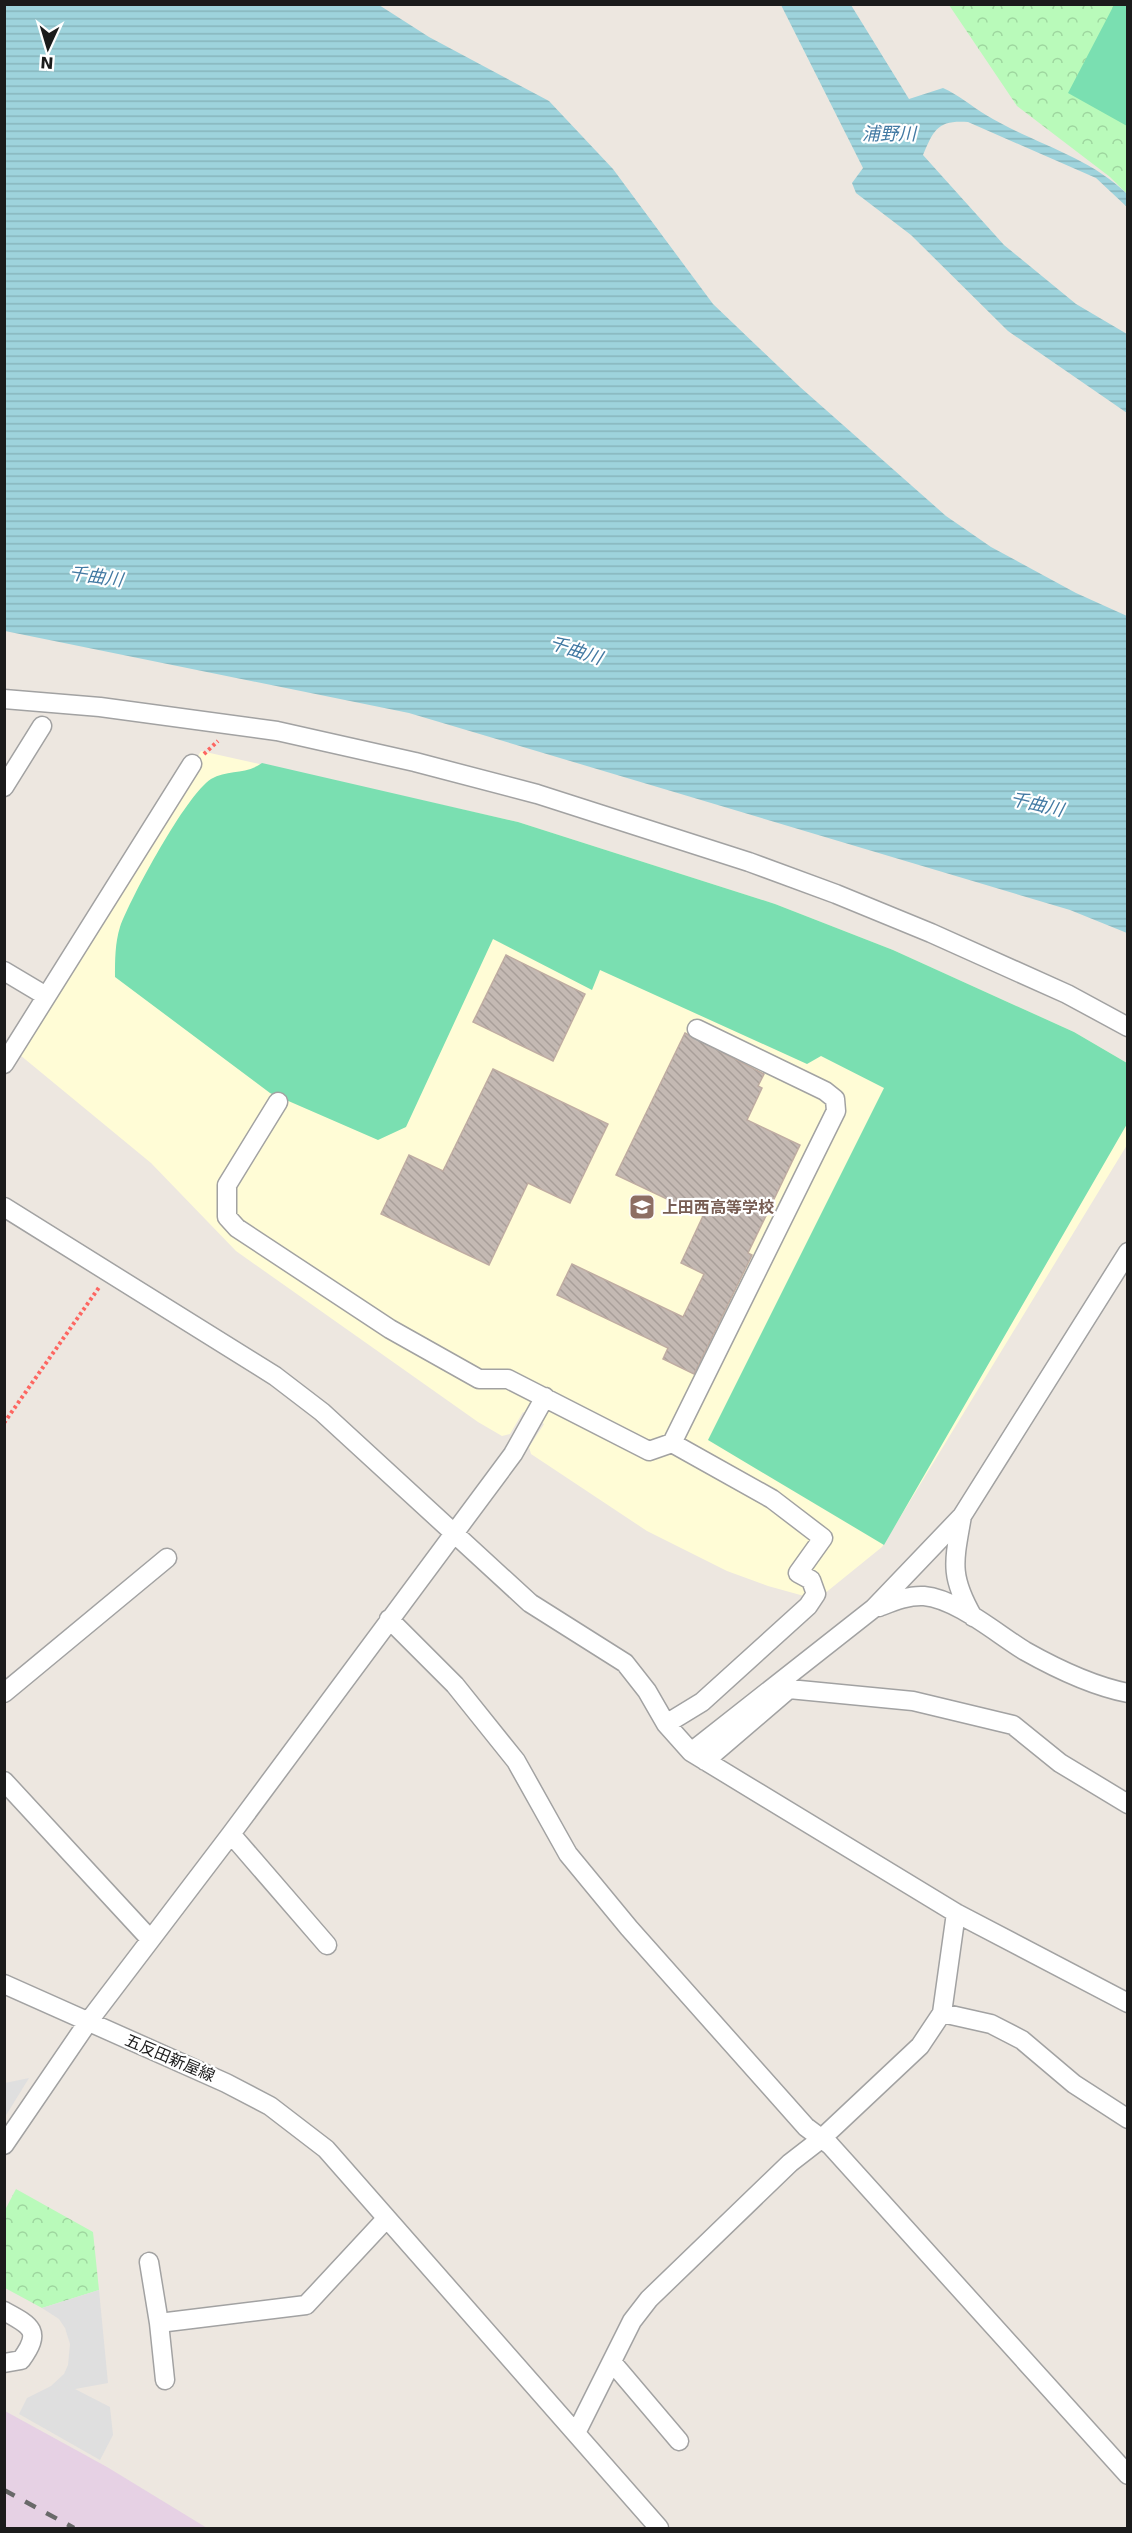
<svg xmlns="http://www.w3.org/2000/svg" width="1132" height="2533" viewBox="0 0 1132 2533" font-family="'DejaVu Sans','Noto Sans JP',sans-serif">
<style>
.industrial{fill:#e6d1e4}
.education{fill:#fffcd6}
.park{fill:url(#park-crowns)}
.pitch{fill:#7adfb1}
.parking{fill:#dfdfdf}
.water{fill:url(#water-rules)}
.building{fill:url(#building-back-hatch);stroke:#bfaca2;stroke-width:1.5}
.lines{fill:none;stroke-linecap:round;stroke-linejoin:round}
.minor-casing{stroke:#a2a2a2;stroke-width:21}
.path{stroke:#fd6661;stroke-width:4;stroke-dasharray:3 3;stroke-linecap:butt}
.minor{stroke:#fff;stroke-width:18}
.rail{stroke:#696969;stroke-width:4.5;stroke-dasharray:12 12;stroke-linecap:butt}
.labels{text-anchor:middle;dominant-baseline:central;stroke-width:4.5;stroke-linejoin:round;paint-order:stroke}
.education-label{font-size:16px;font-weight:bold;fill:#785e54;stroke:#fff;text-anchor:start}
.street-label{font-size:16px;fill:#1b1b1b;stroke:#fff}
.water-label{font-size:18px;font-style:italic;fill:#437aa3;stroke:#fff}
</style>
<defs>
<pattern id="park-crowns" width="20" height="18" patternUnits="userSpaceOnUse" patternTransform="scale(1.5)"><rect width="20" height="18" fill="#b9faba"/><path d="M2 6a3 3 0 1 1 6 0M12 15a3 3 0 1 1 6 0" fill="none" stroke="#9ed69f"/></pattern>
<pattern id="water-rules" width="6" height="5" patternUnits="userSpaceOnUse" patternTransform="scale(1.5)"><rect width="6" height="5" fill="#9ed3dc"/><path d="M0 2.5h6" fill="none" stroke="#88b5bc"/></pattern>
<pattern id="building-back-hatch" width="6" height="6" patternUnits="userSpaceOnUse" patternTransform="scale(1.5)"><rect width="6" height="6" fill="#c4b9b3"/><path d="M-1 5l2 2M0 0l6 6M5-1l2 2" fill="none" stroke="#a89e99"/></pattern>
</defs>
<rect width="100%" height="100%" fill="#ede7e0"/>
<!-- industrial -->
<path class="industrial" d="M5 2411 107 2467 207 2528H5Z"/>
<!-- education -->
<path class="education" d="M201 751 518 822 775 904 893 950 1074 1032 1127 1063V1145L882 1547 824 1594 804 1596 768 1586 727 1571 647 1531 531 1454 529 1447 544 1424 523 1412 510 1434 502 1436 478 1422 236 1251 151 1163 20 1055Z"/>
<!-- park -->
<path class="park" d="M949 5H1127V194L1110 177 1017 106Z
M16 2189 93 2232 99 2290 42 2308 5 2288V2210Z"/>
<!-- pitch -->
<path class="pitch" d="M1114 5H1127V126L1068 93Z
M262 763 518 822 775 904 893 950 1074 1032 1127 1063V1124L884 1545 708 1440 884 1088 821 1056 807 1064 600 970 592 990 493 939 406 1127 378 1140 270 1093 115 977C115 960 115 943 120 927 131 897 186 795 211 779 228 769 246 775 262 763Z"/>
<!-- parking -->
<path class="parking" d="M29 2078 5 2117V2083Z
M99 2290 108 2383 75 2389 110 2407 113 2435 100 2460 19 2414 27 2398 51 2386 64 2374 68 2365 70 2344 65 2328 59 2319 42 2308Z"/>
<!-- water -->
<path class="water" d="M4 5H379L429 37 549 101 613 169 713 304 800 387 946 516 991 547 1076 593 1127 616V933L1070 910 409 713 5 631Z
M781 5H851L909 99 943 88C959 95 971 106 986 115 1032 143 1089 156 1127 194V207L1096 178 968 122C938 120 934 129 923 155L1004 245 1076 304 1127 334V413L1008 331 911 235 856 193 852 183 863 168Z"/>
<!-- building -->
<path class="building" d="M506 955 585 994 553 1061 473 1022Z
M685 1033 764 1074 758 1086 762 1088 747 1120 800 1145 748 1253 752 1255 694 1374 663 1359 668 1348 557 1295 572 1264 683 1317 704 1274 681 1263 703 1216 616 1175Z
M493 1069 608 1124 570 1203 528 1183 489 1265 381 1214 409 1155 443 1171Z"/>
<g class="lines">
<!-- minor casing -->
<g class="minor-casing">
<path id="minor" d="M4 699 100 707 277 731 415 762 537 794 749 862 836 894 931 933 1067 994 1128 1027
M4 787 42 726
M4 971 46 996
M4 1064 192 764
M278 1102 227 1185V1217L237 1228 390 1329 479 1379H508L649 1451 672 1443 772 1499 823 1538 798 1573 811 1580 816 1594 808 1606 702 1702 666 1724
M4 1207 275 1376 322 1412 530 1603 625 1663 647 1691 666 1724 691 1752 956 1913 1128 2003
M672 1443 836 1111 835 1099 825 1091 697 1029
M962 1516C954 1562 949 1575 973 1617
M879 1607C892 1602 908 1595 924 1596 957 1599 997 1634 1025 1651 1057 1669 1092 1686 1128 1693
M389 1619 455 1685 516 1761 568 1854 629 1928 806 2127 830 2145 1128 2475
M4 1693 167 1558
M691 1752 874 1608 962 1516 1128 1252
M705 1761 789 1689 913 1701 1013 1725 1060 1763 1128 1804
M4 1781 150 1939
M231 1834 327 1945
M4 1984 226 2083 270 2106 326 2149 659 2528
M942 2013 991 2024 1022 2040 1074 2084 1128 2119
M4 2145 88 2022 231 1834 513 1454 545 1397
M149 2262 159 2323 165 2380
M4 2311C32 2326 42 2331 21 2360L4 2363
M159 2323 306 2305 386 2219
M612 2362 679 2441
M576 2433 632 2321 649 2299 790 2163 821 2139 920 2046 942 2013 956 1913"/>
</g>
<!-- path -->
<path class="path" d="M204 754 218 741
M4 1423 100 1286"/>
<!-- minor -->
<use href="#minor" class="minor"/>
<!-- rail -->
<path class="rail" d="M4 2490 74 2528"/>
</g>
<!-- icons -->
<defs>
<g id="school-square" transform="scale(1.35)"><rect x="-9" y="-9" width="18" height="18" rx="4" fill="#8d6e63" stroke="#fff"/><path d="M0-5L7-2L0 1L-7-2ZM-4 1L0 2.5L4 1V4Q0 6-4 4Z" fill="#fff"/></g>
</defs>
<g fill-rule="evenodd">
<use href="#school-square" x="642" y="1207"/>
</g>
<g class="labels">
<!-- education labels -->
<g class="education-label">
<text x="662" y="1207">上田西高等学校</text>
</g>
<!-- street labels -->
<g class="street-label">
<text transform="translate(170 2058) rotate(23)">五反田新屋線</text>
</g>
<!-- water labels -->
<g class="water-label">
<text x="889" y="133">浦野川</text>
<text transform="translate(96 576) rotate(8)">千曲川</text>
<text transform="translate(576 650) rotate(18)">千曲川</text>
<text transform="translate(1037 804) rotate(13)">千曲川</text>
</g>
</g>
<!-- border -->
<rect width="1132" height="2533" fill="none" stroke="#1b1b1b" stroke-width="12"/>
<!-- north arrow -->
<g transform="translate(48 48) rotate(184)" stroke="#ffffff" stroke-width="4.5" paint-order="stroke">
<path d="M0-4.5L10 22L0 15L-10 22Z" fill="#1b1b1b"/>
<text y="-9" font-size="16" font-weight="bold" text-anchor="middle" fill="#1b1b1b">N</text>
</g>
</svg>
